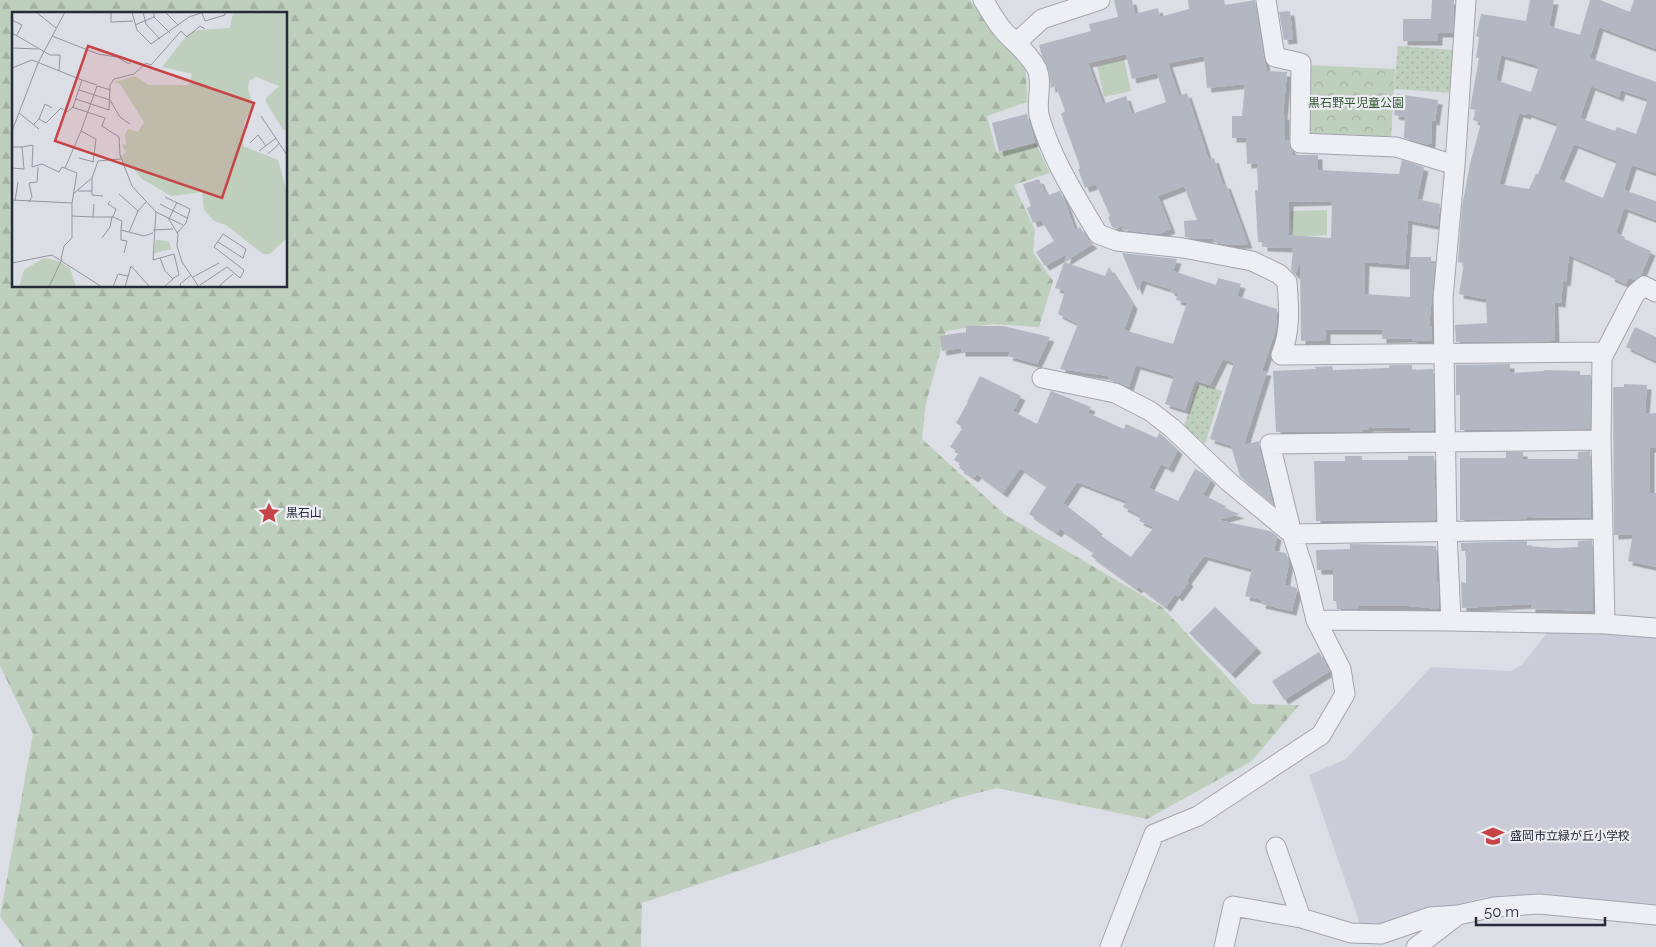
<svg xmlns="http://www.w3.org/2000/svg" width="1656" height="947" viewBox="0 0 1656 947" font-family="Raleway,'Noto Sans JP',sans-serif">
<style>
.built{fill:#cacdd7}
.grass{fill:url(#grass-dots)}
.forest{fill:url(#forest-firs);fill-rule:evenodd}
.park{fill:url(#park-crowns)}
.garden{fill:#bfcfbd}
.building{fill:#b3b7c2;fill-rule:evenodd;filter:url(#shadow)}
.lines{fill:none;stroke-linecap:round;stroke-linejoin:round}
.minor-casing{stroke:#a2a5af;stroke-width:21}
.minor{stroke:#eeeff4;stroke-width:19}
.labels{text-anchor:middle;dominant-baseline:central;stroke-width:4.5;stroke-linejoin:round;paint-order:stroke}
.park-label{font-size:12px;fill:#365634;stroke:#ebedf3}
.poi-label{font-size:12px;fill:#262b3b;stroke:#ebedf3;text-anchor:start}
.inset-road{fill:none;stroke:#9396a1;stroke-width:1}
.view{fill:#c74446;fill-opacity:0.15;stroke:#c74446;stroke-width:2.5}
.inset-edge{fill:none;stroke:#262b3b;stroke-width:2.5}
</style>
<defs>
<pattern id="grass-dots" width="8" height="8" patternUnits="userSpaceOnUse" patternTransform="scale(1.25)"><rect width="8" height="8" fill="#bfcfbd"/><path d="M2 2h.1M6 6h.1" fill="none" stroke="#a4b2a3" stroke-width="1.8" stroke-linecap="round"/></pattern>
<pattern id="forest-firs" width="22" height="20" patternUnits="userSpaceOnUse" patternTransform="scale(1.25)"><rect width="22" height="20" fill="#bfcfbd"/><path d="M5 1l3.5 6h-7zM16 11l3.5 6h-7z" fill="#a4b2a3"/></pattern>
<pattern id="park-crowns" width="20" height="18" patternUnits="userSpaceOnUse" patternTransform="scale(1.25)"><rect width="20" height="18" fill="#bfcfbd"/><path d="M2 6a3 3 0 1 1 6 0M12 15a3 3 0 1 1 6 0" fill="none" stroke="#a4b2a3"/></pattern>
<filter id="shadow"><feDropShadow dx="4.5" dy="4.5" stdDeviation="0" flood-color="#0004"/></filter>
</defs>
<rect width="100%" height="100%" fill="#dcdee5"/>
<!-- built -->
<path class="built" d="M1548 631 1656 636V909L1583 901 1485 897 1405 920 1370 928 1361 927 1309 775 1346 759 1431 667 1511 671 1522 665Z"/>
<!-- grass -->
<path class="grass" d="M1398 46 1455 50 1451 93 1394 89Z
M1198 383 1222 391 1205 444 1184 426Z"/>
<!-- forest -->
<path class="forest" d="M0 0H970L1001 41 1014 51 1026 70 1027 102 987 116 997 153 1036 144 1050 173 1014 185 1035 230 1033 252 1053 281 1039 327 992 324 946 331 926 403 922 439 1004 514 1162 607 1252 704 1299 705 1252 761 1147 819 997 788 958 798 642 903 641 947H23L0 917 33 734 0 666ZM14 14H286V286H14Z"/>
<!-- park -->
<path class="park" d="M1307 65 1395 69 1391 139 1308 137Z"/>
<!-- garden -->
<path class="garden" d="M1124 59 1131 91 1104 97 1097 66Z
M1327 210V235L1292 237 1291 211Z"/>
<!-- building -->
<path class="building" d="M1114 0H1132L1135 14 1158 8 1160 17 1189 9 1188 0H1224L1225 5 1255 0 1264 59 1267 71 1287 72 1283 116 1285 115V140H1289L1290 148 1293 152V155H1318V170L1399 174 1402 160 1424 167 1417 199 1440 204 1438 226 1408 220 1405 265 1365 262 1364 294 1410 297V257H1431V263L1435 264 1429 326H1432V340L1413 341 1412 338 1382 339V330H1326V340L1301 341 1300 262 1295 275 1291 270 1293 248 1263 247V242H1258L1255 190H1258L1257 163 1247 164 1246 138H1232V116H1242L1245 84 1207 88 1204 56 1168 63 1179 96 1187 93 1209 160 1214 158 1223 185 1226 184 1248 244 1230 245 1214 242 1213 238 1198 239 1185 237 1184 221 1197 220 1184 186 1158 196 1171 229 1159 234 1122 230 1124 224 1117 229 1112 227 1108 217 1110 216 1096 184 1085 188 1078 169H1080L1079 164 1061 114 1065 111 1056 86 1051 88 1049 71 1042 56 1039 45 1091 31 1089 24 1118 17ZM1126 54 1132 79 1157 73 1166 102 1132 114 1126 96 1103 104 1088 63ZM1332 201 1331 238 1288 235 1289 202Z
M1432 0H1454L1453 33H1438V41H1403V19H1431Z
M1530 0H1554L1549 26 1580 35 1590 0H1600L1630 12 1634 0H1656V49L1599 27 1590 58 1656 82V173L1632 165 1624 190 1656 201V220L1624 208 1616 233 1625 237 1624 239 1651 251 1641 275 1634 280 1629 278 1626 284 1610 277 1611 274 1569 255 1566 282 1563 281 1561 303 1554 302 1555 341 1456 342 1455 325 1487 323 1486 299 1459 294 1464 263 1458 262 1462 207 1470 164 1481 123 1473 120 1476 110 1470 109 1479 58H1476L1479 37 1476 36 1481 14 1526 21ZM1501 55 1539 66 1531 92 1496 80ZM1591 86 1619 97 1621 90 1648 99 1636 134 1617 127 1615 131 1580 118ZM1519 113 1526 115 1527 113 1558 124 1538 174H1536L1529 189 1499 184ZM1574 144 1617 161 1603 198 1559 179Z
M1290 11 1293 39 1284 40 1279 12Z
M1397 94 1438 100 1435 121 1432 120 1431 144 1429 143 1428 145 1404 138 1405 117 1394 115Z
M1027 114 1035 142 999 152 992 123Z
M1039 179 1045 193 1048 192 1049 195 1060 191 1065 201 1075 230 1080 227 1088 240 1093 244 1064 262 1105 276 1109 267 1133 305 1124 330 1173 344 1187 303 1176 300 1178 294 1170 291V289L1142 280 1138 291 1122 253 1177 259 1173 271 1216 285 1218 278 1241 284 1237 296 1277 309 1276 329 1262 371H1267L1244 445 1259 441V447L1273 504 1240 476 1230 443 1229 445 1210 439 1234 363 1223 359 1210 385 1195 380 1185 410 1165 404 1174 376 1136 365 1129 387 1120 383 1108 380 1109 376 1060 369 1078 324 1058 314 1065 291 1055 288 1067 254 1045 266 1036 252 1054 241 1041 220 1033 223 1027 208 1031 206 1023 184Z
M966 326H1003L1050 337 1037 364 1008 356 1010 352H961V348L942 351 940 336 966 332Z
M1635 327 1656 337V361L1626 347Z
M1510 364V373L1544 371V370L1580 371V375H1591L1590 429 1460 430V395H1456V365Z
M1390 365H1412V370L1433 369 1434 430 1410 431V428L1369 427V430H1363V432H1276L1273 371 1316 369 1315 367 1332 366 1333 370 1389 368Z
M980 376 1021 396 1013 411 1037 424 1051 391 1091 407 1088 413 1124 429 1126 424 1157 438 1159 433 1162 435 1178 450 1169 468 1161 464 1149 488 1178 501 1195 469 1204 474 1211 480 1203 495 1226 506 1225 509 1240 514 1218 520 1270 531 1277 536 1274 551 1286 553 1289 562 1285 585 1297 588V591L1292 611 1261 604 1262 600 1245 596 1252 569 1204 556 1187 580 1189 582 1178 597 1175 594 1166 607 1139 587 1137 589 1091 556 1094 552 1060 529 1057 533 1029 514 1047 486 1020 468 1003 493 977 474 974 478 959 468 961 464 954 460 959 452 950 447 963 427 956 423 968 402H967ZM1077 482 1126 501 1123 507 1141 516 1139 521 1154 527 1131 557 1096 532 1098 530 1063 503Z
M1624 384 1647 385 1645 414 1656 413V448H1650V493H1656V567L1628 561 1633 534 1614 535 1613 387H1624Z
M1590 451 1591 518 1527 517V519L1460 520V458H1506V452H1523V459H1578V452Z
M1345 456H1362V460H1408V456H1434L1436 520 1316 521 1314 461H1345Z
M1592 540 1593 611 1531 609V604L1462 608 1461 582 1466 583V551H1461V543L1527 541V546L1555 548 1578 547V541Z
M1350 544 1436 546 1437 581H1438L1439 609 1409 606H1359V609H1337L1336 601H1333V570H1317L1316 550 1350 549Z
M1215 607 1257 648 1231 674 1189 633Z
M1319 652 1330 671 1284 700 1272 681Z"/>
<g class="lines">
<!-- minor casing -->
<g class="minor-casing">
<path id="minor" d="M983 0C989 9 995 20 1002 29 1013 42 1029 53 1037 69 1043 83 1036 100 1039 115 1051 158 1075 195 1098 234L1117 241 1183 248 1252 261 1279 274 1287 282C1289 308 1291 331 1281 355L1605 352
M1266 0 1275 57 1301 63 1300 143 1396 147 1455 165 1443 298 1447 531 1451 621 1316 620
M1017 42 1042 19 1100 0
M1455 165 1466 0
M1042 378 1115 393 1150 411 1172 428 1229 482 1292 534 1602 529
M1451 621 1605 624 1601 440 1602 358 1635 294 1644 286 1656 292
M1605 624 1656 628
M1276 847 1301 918
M1110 947 1154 834 1198 816 1321 735 1345 694 1341 669 1316 620 1304 570 1292 534 1270 444 1601 440
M1224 947 1233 906 1301 918 1351 933 1381 934 1430 917 1458 915 1494 907 1539 904 1656 915
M1416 947 1458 915"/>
</g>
<!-- minor -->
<use href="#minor" class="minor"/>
</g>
<!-- icons -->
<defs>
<g id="sight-bare" transform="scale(1.725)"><path d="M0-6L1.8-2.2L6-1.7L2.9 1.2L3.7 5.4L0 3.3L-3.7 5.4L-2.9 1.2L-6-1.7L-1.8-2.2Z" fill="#c74446" stroke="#ebedf3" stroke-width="2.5" paint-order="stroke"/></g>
<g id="school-bare" transform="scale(1.725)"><path d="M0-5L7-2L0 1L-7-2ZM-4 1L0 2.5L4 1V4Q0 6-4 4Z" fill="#c74446" stroke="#ebedf3" stroke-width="2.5" paint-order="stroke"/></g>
</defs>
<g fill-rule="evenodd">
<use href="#sight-bare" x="269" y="513"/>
<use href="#school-bare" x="1493" y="836"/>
</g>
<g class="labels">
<!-- park labels -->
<g class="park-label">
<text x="1356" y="103">黒石野平児童公園</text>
</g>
<!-- poi labels -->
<g class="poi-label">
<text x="286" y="513">黒石山</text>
<text x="1510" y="836">盛岡市立緑が丘小学校</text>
</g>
</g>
<!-- overview -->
<g transform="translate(12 12)">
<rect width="275" height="275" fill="#dcdee5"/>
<path d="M221 0H275V117L271 118 254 90V86L267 74 244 65 237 69 236 76 241 94 232 111 231 134 266 148 275 180V226L258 242H251L214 213 202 209 192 198 190 180 159 184 130 167 121 156 112 154 109 144 114 140 110 133 114 132 113 122 116 117 126 120 132 110 108 72 103 70 123 64 137 73H176L180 62 150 55 176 22 187 18 218 16Z" fill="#bfcfbd"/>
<path d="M144 228 157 229 159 237 142 241ZM32 246 46 249 58 256 64 275H7L12 258Z" fill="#bfcfbd"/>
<path class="inset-road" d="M24 0 44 16M99 0V10L121 9M120 0 125 18 139 32 177 5 192 0M131 0 134 12 148 27M142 0V5L158 21M153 0 166 13M190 1 193 9 213 3V0M0 8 10 13 5 23M123 13 142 5M0 21 38 43H48L47 59M40 24 86 42 105 45 117 52 120 48M0 36 26 37M0 56 20 48 70 68M67 78 98 88 108 105 118 112M64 87 97 98 98 73 102 67 122 62 134 51 139 53 169 19 175 25 188 14 193 17M60 95 93 106 90 114 107 125 108 143 120 174 144 200 171 213M7 101 27 117M249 104 275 143M27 107 33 92 40 96M22 112 27 107 34 111 49 96 55 100 61 95 70 68 85 73M0 119 26 51 53 0M238 131 246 123 254 134M0 135H10L12 157 0 156M10 135 21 133 20 155 30 152 47 160 50 155 65 161 60 191V226L52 234 49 247M247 139 264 126M256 142 268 131M67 146 82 150M81 150 84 127 69 119 85 74 99 78M53 156 69 119M66 179H80V166L86 149 109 147M80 179V183L91 184M61 182 80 166M107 182 126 199M153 185 178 197 174 211 165 221M0 188 60 191M3 189 6 170M98 189 96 192 104 197 101 205M17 190 20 185 17 171 25 170 26 155M148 192 175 206M144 200 141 248 162 242 167 263 160 267M60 204 81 205 82 192M81 205H101L110 209 109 218 132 224 141 221M156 206 166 222 165 234 170 250 187 275M157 207 165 190M109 218V228L115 229 112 241M141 218 161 217M117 220 126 199 134 190M90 226 98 215 100 205M148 246 153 259 161 267 152 275M0 251 40 243 90 275M119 254 138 275M181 265 207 251M188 273 215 255 228 266 231 261 232 258 202 235 211 222 234 237 231 246 206 230M37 275 50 247M101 275 106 262 116 264M113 275 119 254M169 275 168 272 179 263M206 275 221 262"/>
<path class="view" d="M76 34 242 91 210 186 43 129Z"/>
<rect width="275" height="275" class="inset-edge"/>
</g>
<!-- scale -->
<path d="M1476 917v8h129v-8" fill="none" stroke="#262b3b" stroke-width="2.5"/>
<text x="1484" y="917" font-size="15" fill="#262b3b" stroke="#ebedf3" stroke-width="4" paint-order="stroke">50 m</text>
</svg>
